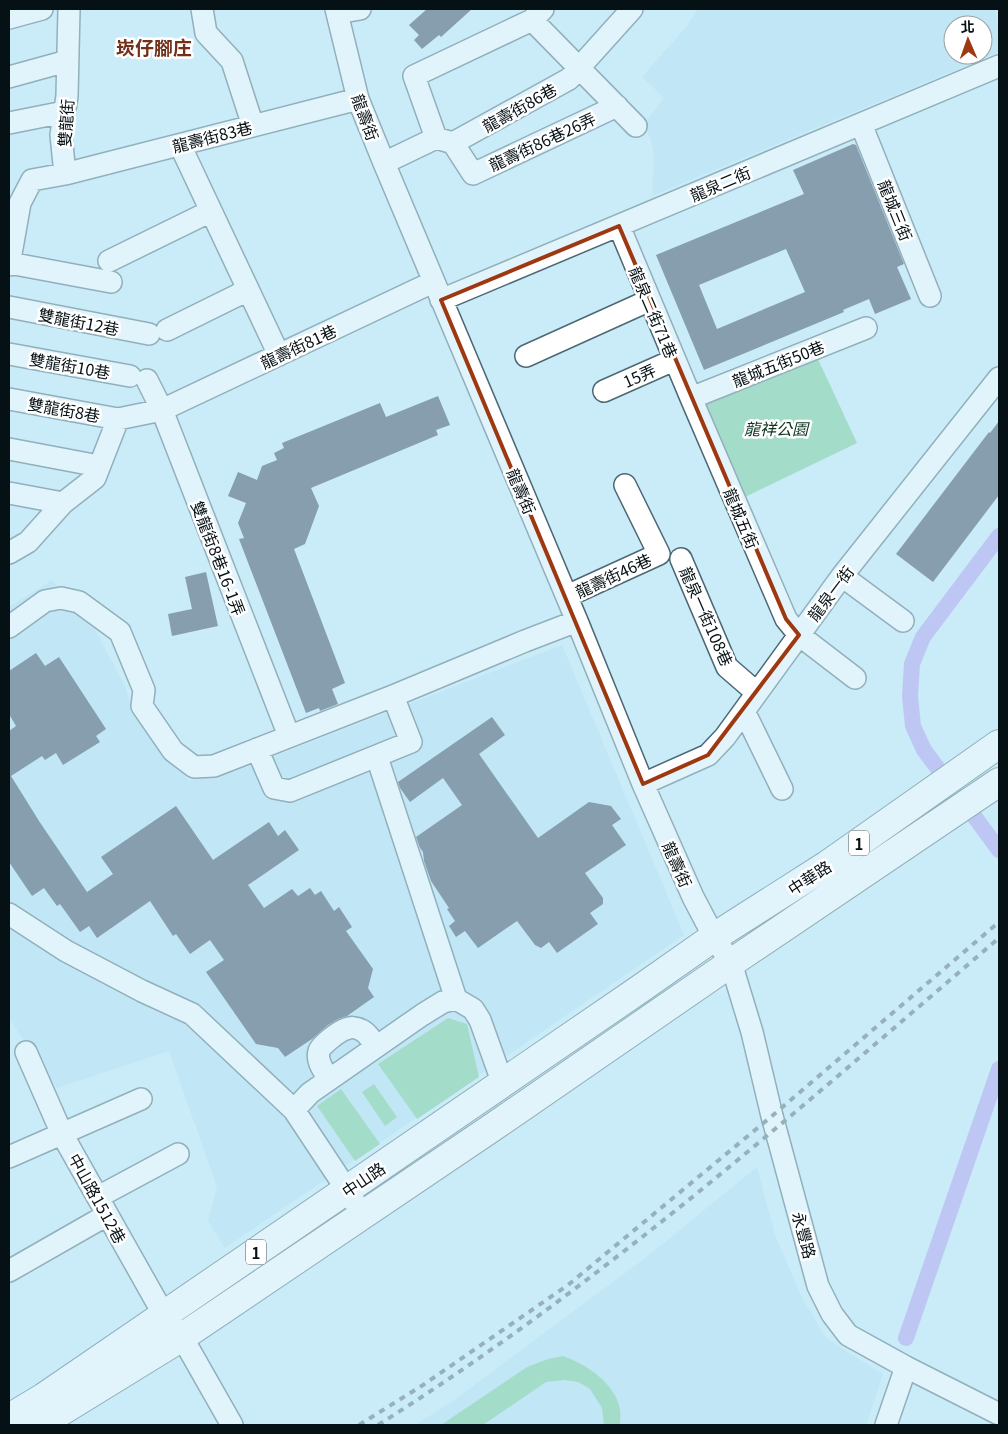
<svg xmlns="http://www.w3.org/2000/svg" width="1008" height="1434" viewBox="0 0 1008 1434" font-family="Georgia,'Noto Sans TC',serif">
<style>
.built{fill:#b7e1f1;fill-rule:evenodd}
.green{fill:#76c993}
.lines{fill:none;stroke-linecap:round;stroke-linejoin:round}
.canal{stroke:#af9cef;stroke-width:16}
.building{fill:#334054;fill-rule:evenodd}
.minor-casing{stroke:#4b6874;stroke-width:24}
.major-casing{stroke:#4b6874;stroke-width:30}
.minor{stroke:#fff;stroke-width:21}
.major{stroke:#fff;stroke-width:28}
.rail{stroke:#576b73;stroke-width:4;stroke-dasharray:6 6;stroke-linecap:butt}
.marked{fill:none;stroke:#9e3811;stroke-width:4;stroke-linejoin:round}
.labels{text-anchor:middle;dominant-baseline:central;stroke-width:5;stroke-linejoin:round;paint-order:stroke}
.shield{fill:#fff;stroke:#51585b;stroke-width:1}
.shield-label{font-size:15px;font-weight:bold;fill:#061115}
.street-label{font-size:16px;fill:#061115;stroke:#fff}
.park-label{font-size:16px;font-style:italic;fill:#0d341e;stroke:#fff}
.quarter-label{font-size:19px;font-weight:bold;fill:#723019;stroke:#fff}
</style>
<rect width="100%" height="100%" fill="#caebf8"/>
<!-- built -->
<path class="built" d="M698 9H995L999 30V52L652 196 654 157 651 140 644 124 664 98 642 77 687 26ZM953 25H983V55H953Z
M52 580 93 626 125 686 133 714 189 781 285 752 562 645 684 935 225 1248 208 1221 217 1187 169 1051 57 1088 9 1019V607Z
M757 1167 775 1235 803 1300 827 1339 883 1374 866 1425H415L450 1403 644 1259Z"/>
<!-- green -->
<path class="green" d="M817 357 857 443 745 497 705 404Z
M448 1018 467 1024 479 1077 417 1119 378 1064Z
M374 1084 397 1117 385 1126 362 1092Z
M341 1089 380 1144 355 1161 317 1106Z
M563 1356C586 1364 615 1383 620 1409 621 1414 620 1420 620 1425H604L602 1408 590 1389 578 1382 564 1380 546 1382 483 1425H441L527 1367 548 1359Z"/>
<g class="lines">
<!-- canal -->
<path class="canal" d="M939 770 924 750 913 726 910 696 912 664 923 637 999 536
M974 816 999 850
M906 1338 999 1069"/>
</g>
<!-- building -->
<path class="building" d="M427 9H472L441 37 439 35 422 49 414 40 419 35 409 25Z
M853 144 856 145 904 264 897 267 911 299 875 314 869 299 843 310 844 312 704 370 656 255 804 194 793 170ZM786 249 805 292 717 329 699 285Z
M438 396 450 425 436 430 438 435 311 488 319 506 305 544 294 549 345 683 332 689 338 704 320 711 319 708 306 713 239 539 244 538 238 523 246 503 228 496 238 472 257 480 262 466 277 460 274 453 284 448 282 443 380 403 386 417Z
M999 421V495L933 582 896 554 989 432 990 433Z
M206 572 218 626 172 636 168 614 192 609 185 577Z
M36 653 45 666 59 657 106 729 96 736 100 742 63 765 56 753 45 760 42 756 11 776 39 821 87 892 113 874 101 857 176 806 213 860 269 822 278 836 285 830 299 850 248 885 264 908 292 889 298 896 310 888 315 895 321 891 334 911 339 907 352 927 346 931 373 969 368 988 374 997 347 1016 338 1019 328 1025 312 1039 285 1057 278 1048 256 1044 206 972 224 960 210 940 190 954 176 934 173 936 150 901 97 938 89 926 80 932 60 904 57 906 44 888 32 896 9 862V731L16 726 9 714V671Z
M492 717 505 735 479 754 538 838 589 802 611 806 621 819 612 825 626 845 585 873 603 898V904L590 913 598 924 557 953 549 942 541 948 535 945 517 921 478 948 465 931 456 937 449 926 455 921 447 909 449 908 431 881 424 861 423 852 420 848 416 837 462 805 443 778 410 802 400 788 398 782Z"/>
<g class="lines">
<!-- minor casing -->
<g class="minor-casing">
<path id="minor" d="M202 9 206 33 232 61 253 126
M336 9 358 99 384 163 577 621 643 784 693 897 714 937 731 963 752 1032 772 1116 818 1286 832 1314 848 1335 906 1367 999 1414
M337 13 360 9
M9 18 42 9
M532 20 636 126
M9 77 67 61
M9 123 64 112
M861 124 930 296
M436 138 414 76 532 20 543 9
M453 143 473 174 617 106
M180 145 279 355
M384 163 436 138 453 143 569 79 632 9
M65 174 61 135 67 96 69 9
M619 226 691 398 786 619 799 635 855 678
M109 261 211 211
M9 263 111 282
M9 265 20 203 32 180 65 174 358 99
M441 300 999 66
M9 307 149 334
M167 330 248 290
M9 354 130 376
M526 356 650 300
M147 380 162 410 289 736
M604 391 674 360
M691 398 866 328
M9 399 118 419
M9 449 99 466
M9 493 63 503
M9 553 28 542 63 503 95 478 118 419 162 410 433 282
M681 559 727 667 757 693
M842 576 903 621
M567 596 659 554 625 485
M9 627 45 601 61 598 79 602 120 632 144 690 142 706 173 751 194 767 214 766 393 696 525 641 577 621
M744 711 782 789
M257 749 274 788 290 791 411 742 393 696
M377 757 456 999
M643 784 708 755 725 737 842 576 999 378
M9 914 66 951 142 991 192 1014 294 1110 347 1190 362 1214
M26 1052 62 1134 164 1315 182 1337 232 1425
M329 1079C324 1071 316 1062 319 1051 321 1045 339 1031 346 1029 350 1027 356 1027 361 1030 368 1033 372 1041 376 1047
M294 1110 310 1093 422 1015 443 1002 456 999 473 1009 480 1020 503 1084
M9 1157 141 1099
M98 1197 178 1154
M9 1271 107 1215
M886 1425 906 1367"/>
</g>
<!-- major casing -->
<g class="major-casing">
<path id="major" d="M9 1418 44 1397 637 991 714 937 827 865 999 744
M39 1425 182 1337 493 1127 731 963 999 782"/>
</g>
<!-- minor -->
<use href="#minor" class="minor"/>
<!-- major -->
<use href="#major" class="major"/>
<!-- rail -->
<path class="rail" d="M359 1425 423 1385 568 1285 772 1116 999 922
M378 1425C601 1285 799 1109 999 938"/>
</g>
<!-- marked area -->
<path d="M0 0H1008V1434H0ZM619 226 786 619 799 635 708 755 643 784 441 300Z" fill="#caebf8" fill-opacity=".55" fill-rule="evenodd"/>
<path class="marked" d="M619 226 786 619 799 635 708 755 643 784 441 300Z"/>
<g class="labels">
<!-- shield labels -->
<g class="shield">
<rect x="849" y="830.5" width="20" height="25" rx="4"/>
<rect x="246" y="1239.5" width="20" height="25" rx="4"/>
</g>
<g class="shield-label">
<text x="859" y="843">1</text>
<text x="256" y="1252">1</text>
</g>
<!-- street labels -->
<g class="street-label">
<text transform="translate(519 107) rotate(-29)">龍壽街86巷</text>
<text transform="translate(366 117) rotate(70)">龍壽街</text>
<text transform="translate(65 123) rotate(-86)">雙龍街</text>
<text transform="translate(212 136) rotate(-14)">龍壽街83巷</text>
<text transform="translate(542 141) rotate(-25)">龍壽街86巷26弄</text>
<text transform="translate(720 183) rotate(-23)">龍泉二街</text>
<text transform="translate(896 210) rotate(68)">龍城三街</text>
<text transform="translate(654 312) rotate(67)">龍泉二街71巷</text>
<text transform="translate(79 321) rotate(11)">雙龍街12巷</text>
<text transform="translate(298 346) rotate(-25)">龍壽街81巷</text>
<text transform="translate(778 363) rotate(-22)">龍城五街50巷</text>
<text transform="translate(70 365) rotate(10)">雙龍街10巷</text>
<text transform="translate(639 375) rotate(-24)">15弄</text>
<text transform="translate(64 409) rotate(10)">雙龍街8巷</text>
<text transform="translate(522 491) rotate(67)">龍壽街</text>
<text transform="translate(742 518) rotate(67)">龍城五街</text>
<text transform="translate(219 558) rotate(69)">雙龍街8巷16-1弄</text>
<text transform="translate(613 575) rotate(-25)">龍壽街46巷</text>
<text transform="translate(830 593) rotate(-53)">龍泉一街</text>
<text transform="translate(707 616) rotate(66)">龍泉一街108巷</text>
<text transform="translate(678 864) rotate(66)">龍壽街</text>
<text transform="translate(809 877) rotate(-33)">中華路</text>
<text transform="translate(363 1179) rotate(-34)">中山路</text>
<text transform="translate(98 1198) rotate(61)">中山路1512巷</text>
<text transform="translate(805 1235) rotate(75)">永豐路</text>
</g>
<!-- park labels -->
<g class="park-label">
<text x="776" y="428">龍祥公園</text>
</g>
<!-- quarter labels -->
<g class="quarter-label">
<text x="154" y="46">崁仔腳庄</text>
</g>
</g>
<!-- border -->
<rect width="1008" height="1434" fill="none" stroke="#061115" stroke-width="20"/>
<!-- north arrow -->
<g transform="translate(968 40) rotate(358)"><circle r="24" fill="#ffffff" stroke="#9ba0a1"/>
<path d="M0-4L9 19L0 12L-9 19Z" fill="#9e3811"/>
<text y="-8" font-size="14" font-weight="bold" text-anchor="middle" fill="#061115">北</text>
</g>
</svg>
